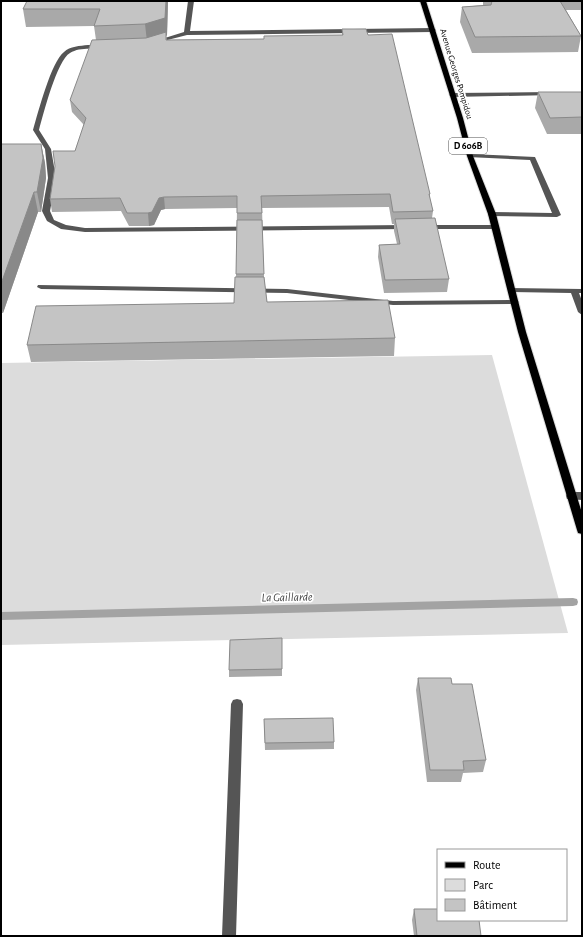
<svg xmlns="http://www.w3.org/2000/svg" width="583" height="937" viewBox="0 0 583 937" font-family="'Alegreya Sans',sans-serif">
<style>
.green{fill:#dcdcdc}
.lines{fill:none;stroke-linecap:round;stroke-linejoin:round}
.stream{fill:#a3a3a3;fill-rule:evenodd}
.major-casing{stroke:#dbdbdb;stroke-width:2}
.minor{fill:#555;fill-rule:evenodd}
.major{fill:#000;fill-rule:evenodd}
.wall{fill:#a9a9a9}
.shaded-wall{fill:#898989}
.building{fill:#c4c4c4;stroke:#898989}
.labels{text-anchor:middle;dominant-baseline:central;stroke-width:3.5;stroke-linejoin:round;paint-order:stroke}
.far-street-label{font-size:9px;fill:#000;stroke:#fff}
.shield{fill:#fff;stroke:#4c4c4c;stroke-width:1}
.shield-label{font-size:10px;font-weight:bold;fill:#000}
.water-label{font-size:12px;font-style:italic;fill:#444;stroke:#fff}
</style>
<rect width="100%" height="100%" fill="#fff"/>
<!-- green -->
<path class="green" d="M492 355 568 633 1 645V363Z"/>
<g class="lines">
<!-- stream -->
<path class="stream" d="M573 598 577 599 578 602 577 605 573 606 1 620V612Z"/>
<!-- major casing -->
<g class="major-casing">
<path id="major" d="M420 1H426L463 118 473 156 496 214 526 332 582 513V534L578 533 577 530 518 332 488 214 467 156 457 118Z"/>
</g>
<!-- minor -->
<path class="minor" d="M188 1H194L190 31 433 28 436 30 433 32 187 35 152 44V42L184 32Z
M88 45H103L106 47 103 49C92 49 79 47 70 53 57 60 43 115 39 130L51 149 56 178 50 211 54 220 66 225 85 228 406 225 410 227 406 229 85 232 61 229 47 221 42 211 48 178 45 149 33 130C38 113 51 62 64 52 70 46 80 46 88 45Z
M552 92 554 93V95L452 97 449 95 452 93Z
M470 154 535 157 561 215 557 217 489 216 488 214 492 212 552 213 530 160 468 157V155Z
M421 225H495L499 227 495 229H424L420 227Z
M38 285 287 289 393 301 515 300 519 302 515 304 393 305 287 293 41 289 37 287Z
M509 288 582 289V293H579L582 301V315L578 312 571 293 512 292 508 290Z
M571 492H582V500L567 499 566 496 567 493Z
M237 699 241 700 243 704 236 936H222L231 704 233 700Z"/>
<!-- major -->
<use href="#major" class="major"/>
</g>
<!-- wall -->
<path class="wall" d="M168 1 167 35 166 36 167 40 264 39 342 35V29L368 35 430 194V199L433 211 432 218 449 279 447 292 384 293 378 257 379 245 397 244 394 231V224H392L389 207 262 208 264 277 267 302 395 338 394 356 31 362 27 345 234 303 236 277 237 208 165 209 161 210 154 225 149 226H129L121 211 52 212 50 199 75 151 84 125 72 112 70 100 96 40 94 26 26 27 23 9Z
M483 1H582V10H566L581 36 578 52 472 53 460 22 462 7 483 5Z
M538 92H582V134H547L535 108Z
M1 144H41L45 163 46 178 41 212H38L3 313H1Z
M282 638V676L229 677V670Z
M418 678 452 684 486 760 483 772 463 773 461 782H427L416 690Z
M264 719 334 742V749L265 750Z
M414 909 481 936H414L412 920Z"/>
<!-- shaded-wall -->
<path class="shaded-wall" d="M166 1H168L167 35 166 36 167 43 166 40 147 42 145 24Z
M41 144 45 163 46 178 41 212 37 192Z
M34 192 38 212 3 313 1 304V284Z
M164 197 165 209 161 210 154 225 149 226 148 213 159 198Z"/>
<!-- building -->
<path class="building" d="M27 1H166L165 18 145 24 94 26 100 9H23Z
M492 1H560L581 36 475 37 462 7 491 5Z
M342 29H366L368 35 392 34 430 194H429L433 211 393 212 390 194 261 196 262 213H237V196L164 197 159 198 152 212 148 213H127L120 198 50 199 55 166 53 151H75L86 118 70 100 92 40 146 38 166 32V40L264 39V36L343 35Z
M538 92H582V117L550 118Z
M1 144H41L43 158 37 192H34L1 284Z
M435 218 449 279 385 280 379 245 400 244 395 219Z
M237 220H262L264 274H236Z
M235 277H264L267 302 388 300 395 338 27 345 36 306 234 303Z
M282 638V669L229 670 230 640Z
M418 678H451L452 684H472L486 760 463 761 464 770H430Z
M333 718 334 742 265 743 264 719Z
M414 909H438V920H479L481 936H417Z"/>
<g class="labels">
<!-- far-street labels -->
<g class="far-street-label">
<text transform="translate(456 74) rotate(73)">Avenue Georges Pompidou</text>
</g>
<!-- shield labels -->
<rect class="shield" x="449" y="138" width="38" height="16" rx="3"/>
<g class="shield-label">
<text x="468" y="146">D 606B</text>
</g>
<!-- water labels -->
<g class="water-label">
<text transform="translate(287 597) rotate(-1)">La Gaillarde</text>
</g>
</g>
<!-- border -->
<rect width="583" height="937" fill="none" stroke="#000000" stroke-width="4"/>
<!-- legend -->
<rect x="437" y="849" width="130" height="72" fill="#ffffff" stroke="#999999"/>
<rect x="445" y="862" width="20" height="6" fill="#000000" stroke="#999999"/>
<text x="473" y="869" font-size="12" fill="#000000">Route</text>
<rect x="445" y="879" width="20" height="12" fill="#dcdcdc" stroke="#999999"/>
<text x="473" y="889" font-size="12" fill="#000000">Parc</text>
<rect x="445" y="899" width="20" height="12" fill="#c4c4c4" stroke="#999999"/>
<text x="473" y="909" font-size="12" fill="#000000">Bâtiment</text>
</svg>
